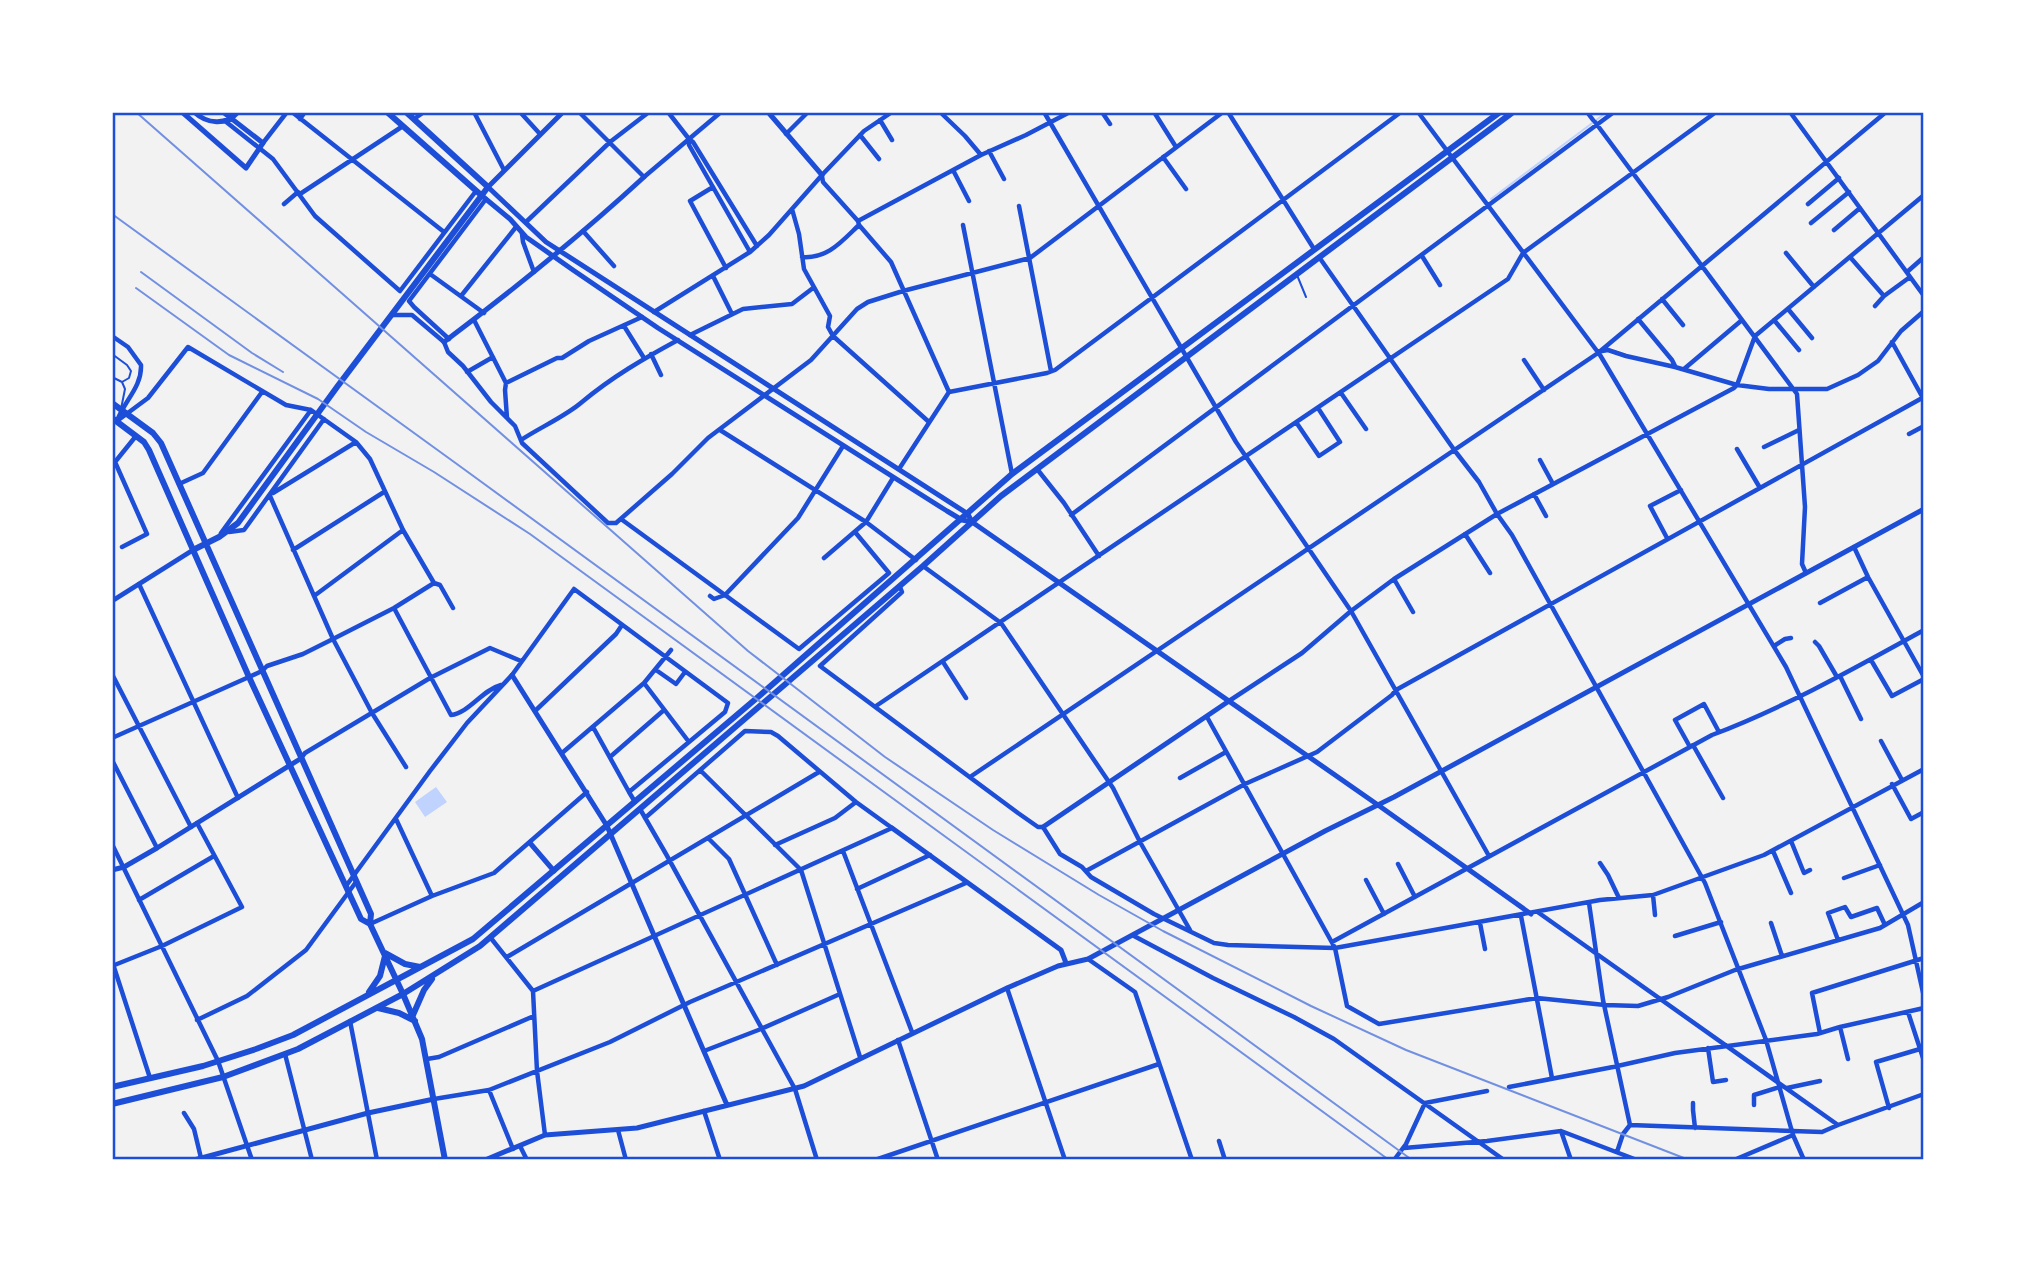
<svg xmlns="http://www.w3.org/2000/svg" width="2036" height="1272" viewBox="0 0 2036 1272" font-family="'Work Sans',sans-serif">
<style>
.water{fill:#bfd3fe}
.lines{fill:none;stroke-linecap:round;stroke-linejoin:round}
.stream{stroke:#bfd3fe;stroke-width:2}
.service{stroke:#1d4ed8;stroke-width:2}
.minor{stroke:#1d4ed8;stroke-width:4.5}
.tertiary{stroke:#1d4ed8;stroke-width:5}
.secondary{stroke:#1d4ed8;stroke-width:6}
.rail{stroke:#7290e2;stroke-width:2}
.neatline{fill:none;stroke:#1d4ed8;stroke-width:2.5}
</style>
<rect width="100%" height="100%" fill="#f2f2f2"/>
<!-- water -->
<path class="water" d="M436 787 447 802 425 817 415 802Z"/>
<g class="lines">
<!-- stream -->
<path class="stream" d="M1491 199 1607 112"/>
<!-- service -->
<path class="service" d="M1297 275 1306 297
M112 354 127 365 131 371 129 378 122 382
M112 377 122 382 125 389 121 409"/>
<!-- minor -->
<path class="minor" d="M292 112 444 232
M474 112 504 170
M520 112 540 134
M579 112 644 177 721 112
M668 112 689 139 693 142 757 246
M940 112 965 136 981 155
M1044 112 1236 442 1351 611 1489 856
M1102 112 1110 124
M1154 112 1176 147
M1228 112 1314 249
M1418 112 1600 355 1786 667 1908 925 1924 997
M1587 112 1593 120
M1790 112 1924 296
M300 119 305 112
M414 119 424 112
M880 120 892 140
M225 121 273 159 315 216 400 291 476 191
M1595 122 1797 394 1805 507 1802 564 1806 573
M786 134 808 112
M860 135 879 159
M689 140V145L750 252
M263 143 287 112
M989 151 1004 179
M1163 157 1186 189
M953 170 969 201
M822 176 823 182 858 221 859 225 891 262 949 392
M713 187 690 201 726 268
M300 194 403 126
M284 204 298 192
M1808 204 1839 178
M1019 206 1051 371
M792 209 799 234 804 269 830 316 828 327 833 336 929 422
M858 221 981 155 1026 135 1070 112
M526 222 610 142 649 112
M1811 223 1849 192
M963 225 1012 474
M1834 230 1860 208
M583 231 614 266
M522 234 523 242 534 272
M1786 253 1814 287
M1422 256 1440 285
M802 257C828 259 842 241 859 225
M1319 257 1455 451 1479 482 1497 514 1512 535 1705 883 1766 1040 1793 1135 1804 1160
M1850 257 1884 296 1910 277
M1907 272 1924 257
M430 274 484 313
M713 276 732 314
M461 296 516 227
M1662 299 1683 325
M1875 306 1884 296
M1788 309 1812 338
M654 312 750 252 769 235 822 175 864 131 892 112
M391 315H412L444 342 448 352 463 366 491 402 515 426 522 443 608 523H616L672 474 708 438 811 360 857 309 868 302 903 291 1030 258 1223 112
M1638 319 1672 360 1675 366
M474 320 506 383 505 390 507 418
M1774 320 1799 350
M624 326 644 358
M690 335 743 309 792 304 813 288
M112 336 128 347 141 365C142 387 124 401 117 421
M449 339 414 307 409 301 486 199
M1892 342 1924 400
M1602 351 1608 350 1626 356 1675 367 1737 385 1769 389H1827L1858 375 1878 361 1901 331 1924 311
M651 354 661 375
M1524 360 1544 390
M1684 369 1742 320
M467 372 493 357
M506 383 557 358H562L589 341 642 317
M1341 393 1366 429
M1296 422 1319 456 1340 442 1318 408
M720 430 866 522 916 560
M1909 434 1924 426
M521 440C539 428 566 416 582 402 612 377 643 359 678 340
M1764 447 1799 430
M1737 449 1760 488
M1540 460 1553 484
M899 469 949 392 1047 373 1055 370 1401 112
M1037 469 1064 503 1099 556
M179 484 203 473 262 392
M273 493 356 442
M1534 494 1546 516
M270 496 333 639 372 713 406 767
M1071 515 1614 112
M621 519 799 649 889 573
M229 532 244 530 324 419
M855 532 889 573
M221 533 311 410
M1465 534 1490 573
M1667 538 1650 506 1681 490
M122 547 147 534 115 462 136 436
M1854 547 1868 577 1924 677
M293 550 384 492
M824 558 866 522 893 478
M923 566 1001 623 1113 788 1140 842 1190 930
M1394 579 1413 612
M434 583 440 585 453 608
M139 584 238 798
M900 587 902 592 820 666 1018 813 1038 827H1043L1060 854 1082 867 1091 877 1154 914 1214 943 1228 945 1335 948 1600 900 1653 895 1764 855 1924 769
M314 596 403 530
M710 596 714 599 725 595 798 518 843 446
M1820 603 1868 577
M394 608 451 715C469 713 482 690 501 685
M1815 642 1819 646 1837 677
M1774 646 1785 639 1791 638
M1871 660 1892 696 1924 679
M943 662 966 698
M656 670 676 684 685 672
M112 674 191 827
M1840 676 1861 719
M644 683 689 742
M1229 701 1302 653 1351 611 1394 579 1497 514 1734 388 1737 385 1755 336 1924 195
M876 706 1508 279 1523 253 1716 112
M535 711 616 634 622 625
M1207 717 1335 948 1347 1006 1379 1024 1537 998 1605 1005 1638 1006 1668 997 1735 970 1880 928 1924 902
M593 727 629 792
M112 738 249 677 262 671 267 666 303 654 333 639 394 608 434 583 403 530 370 459 356 442 311 410 286 405 188 347 148 398 117 421
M1881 741 1902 780
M1693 745 1723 798
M1690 747 1675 720 1704 704 1719 732
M562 753 644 683 671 650
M610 757 664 710
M301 758 305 753 430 678 490 648 521 661
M112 760 157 848
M700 770 801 870 860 1057
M970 777 1598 353 1886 112
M1180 778 1226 752
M1892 784 1911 819 1924 812
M640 809 666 854 795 1089 817 1160
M396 819 432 896
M708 838 729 859 777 965
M1791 841 1804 873 1810 870
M112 844 218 1061 252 1160
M775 845 835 818 856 802
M843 851 912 1032
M1773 851 1791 893
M1600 863 1608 875 1619 898
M1398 864 1415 897
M1086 871 1245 784 1317 752 1392 695 1396 690 1924 397
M1844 878 1880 865
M1366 880 1384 914
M346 886 430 771 467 723 512 675 574 589 728 703 725 712 629 792 635 802
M857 889 930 855
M1653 895 1655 915
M139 900 214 856
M1589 903 1603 1000 1630 1125 1822 1132 1838 1125
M1539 913 1838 1125 1924 1094
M1521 916 1552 1078
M1480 923 1485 949
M1771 923 1782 956
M370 924 432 896 494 873 587 792
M1134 936 1213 978 1294 1017 1334 1039 1504 1160
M1675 936 1721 922
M490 937 533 991 537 1071 545 1135
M1838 940 1828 913 1845 907 1851 917 1877 908 1885 925
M1332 942 1712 735C1786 707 1855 668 1924 630
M507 957 819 772
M1088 959 1135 992 1192 1160
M112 961 150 1078
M112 966 162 946 242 907 197 823
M1007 988 1065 1160
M533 991 892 828 856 802 778 736 771 732 745 731 645 818
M1908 1012 1924 1061
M197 1020 247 996 306 950 356 882
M350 1021 377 1160
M1840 1027 1848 1059
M1820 1033 1812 993 1924 958
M898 1040 938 1160
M1708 1048 1713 1082 1726 1080
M704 1051 761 1029 840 994
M285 1054 312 1160
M427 1059 439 1057 534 1016
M1509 1087 1613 1067 1675 1053 1817 1034 1840 1027 1924 1008
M1787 1088 1820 1081
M489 1090 513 1149
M434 1099 489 1090 610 1042 690 1002 966 883
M1693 1103V1110L1695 1128
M1754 1105V1095L1780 1087
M1889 1108 1876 1062 1920 1049
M704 1111 720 1160
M184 1113 194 1129 201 1158
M618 1130 626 1160
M1561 1131 1571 1160
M1219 1141 1225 1160
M520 1146 527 1160
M1404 1148 1487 1141 1561 1131 1637 1160
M1617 1152 1623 1134 1630 1125
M875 1160 1159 1064
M1362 1160H1363
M1394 1160 1406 1144 1425 1103 1487 1091
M1734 1160 1793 1135"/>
<!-- tertiary -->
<path class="tertiary" d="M182 112 246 168 263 143 223 112
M194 112C207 124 226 126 238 112
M563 112 488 187 546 242 968 514 972 522 1378 805 1531 914
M768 112 822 175
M481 195 510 219 526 237 573 270 658 328 947 511 962 520 972 522
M444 342C513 290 580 236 644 177
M112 601 193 550
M512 675 607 826 727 1105
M1043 827 1229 701
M892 828 1061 950 1066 963
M530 843 554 871
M112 870 124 867 157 848 300 759
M112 1158 113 1160
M194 1160 368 1113 434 1099
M485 1160 545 1135 637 1128 804 1086 1007 988 1058 966 1088 959 1325 831 1394 797 1924 509"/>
<!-- secondary -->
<path class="secondary" d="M387 112 481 195
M112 403 153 433 161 443 371 914 370 924
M112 418 144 442 149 450 249 677 361 919 370 924 403 994 422 1039 445 1160
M193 550 219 537 238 523 337 387 488 187 406 112
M385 953 405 964 420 967
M369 992 380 976 385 956
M378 1008 399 1013 415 1021
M413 1015 424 990 432 979
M112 1087 203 1066 256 1049 293 1035 473 939 758 697 1012 474 1500 112
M112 1104 223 1077 298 1049 403 994 480 946 923 566 1001 496 1513 112"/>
<!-- rail -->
<path class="rail" d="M136 112 748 651 885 757 993 830 1099 895 1163 931 1311 1006 1406 1050 1689 1160
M112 214 461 467 1412 1160
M141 272 252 353 283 372
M136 288 229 355 318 399 366 432 434 472 530 534 1389 1160"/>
</g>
<!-- border -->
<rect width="2036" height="1272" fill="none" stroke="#ffffff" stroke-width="228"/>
<rect x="114" y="114" width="1808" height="1044" class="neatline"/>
</svg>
